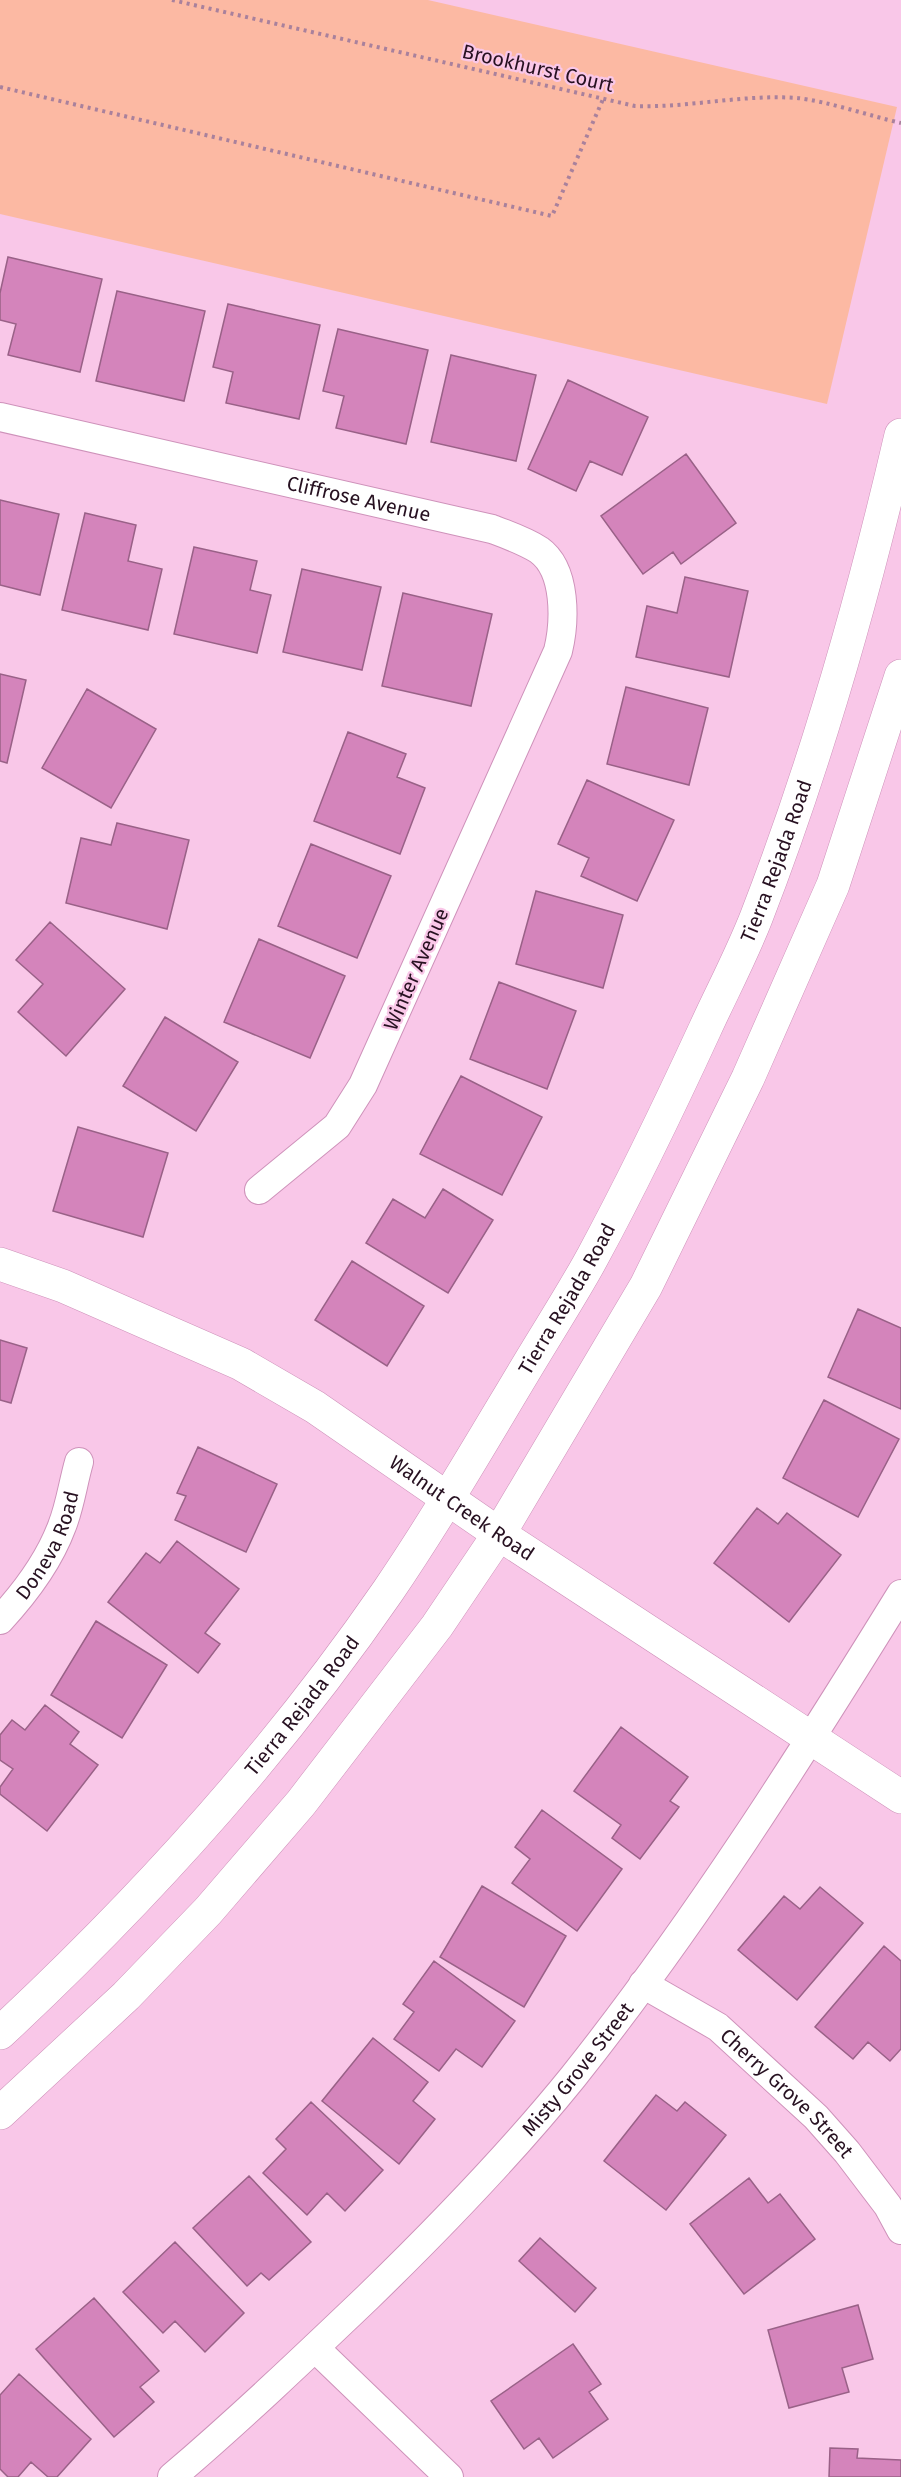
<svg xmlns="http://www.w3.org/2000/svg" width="901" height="2477" viewBox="0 0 901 2477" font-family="'Fira Sans',sans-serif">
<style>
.green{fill:#fcb9a3}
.building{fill:#d484bb;stroke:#996187;stroke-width:1.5}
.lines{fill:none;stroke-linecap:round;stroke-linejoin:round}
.minor-casing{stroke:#ce92ba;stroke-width:30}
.tertiary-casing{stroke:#ce92ba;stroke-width:34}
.secondary-casing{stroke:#ce92ba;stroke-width:34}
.path{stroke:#a9819c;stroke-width:4;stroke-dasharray:3 4.5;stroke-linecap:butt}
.minor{stroke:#fff;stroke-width:28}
.tertiary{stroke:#fff;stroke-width:33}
.secondary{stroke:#fff;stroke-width:33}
.labels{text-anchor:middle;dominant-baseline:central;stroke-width:4.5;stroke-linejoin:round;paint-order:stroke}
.street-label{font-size:20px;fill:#271121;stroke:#f9c7e8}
</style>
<rect width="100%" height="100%" fill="#f9c7e8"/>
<!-- green -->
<path class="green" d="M0 0H428L897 107 827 404 0 214Z"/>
<!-- building -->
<path class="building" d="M8 257 102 279 80 372 8 355 16 324 0 320V293Z
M117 291 205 311 184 401 96 381Z
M228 304 320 325 299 419 226 403 233 372 213 367Z
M338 329 428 350 406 444 336 428 344 396 323 391Z
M451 355 536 375 516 461 431 442Z
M568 380 648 417 622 475 590 461 576 491 528 469Z
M686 454 736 523 681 564 673 552 643 574 601 516Z
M0 500 59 514 40 595 0 585Z
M85 513 136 525 128 561 162 569 148 630 62 610Z
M194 547 257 561 250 590 271 595 257 653 174 634Z
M302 569 381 587 362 670 283 652Z
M685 577 748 591 729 677 636 657 647 606 677 613Z
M403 593 492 614 471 706 382 686Z
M0 674 26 680 7 763 0 761Z
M626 687 708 708 689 785 607 764Z
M87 689 156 729 111 808 42 768Z
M348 732 406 754 397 777 425 788 400 854 314 821Z
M587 780 674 820 637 901 581 876 589 858 558 844Z
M117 823 189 840 167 929 66 903 81 838 111 845Z
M311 844 391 876 357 958 278 926Z
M536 891 623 915 603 988 516 964Z
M50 922 125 989 66 1056 18 1012 43 984 16 960Z
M259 939 345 976 310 1058 224 1022Z
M499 982 576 1011 547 1089 470 1059Z
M165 1017 238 1062 196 1131 123 1086Z
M461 1076 542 1117 502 1195 420 1154Z
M78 1127 168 1153 143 1237 53 1211Z
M443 1189 493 1220 448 1293 366 1243 393 1199 425 1218Z
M352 1261 424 1306 387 1366 315 1320Z
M858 1309 901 1328V1409L828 1377Z
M0 1340 27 1348 11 1403 0 1400Z
M824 1400 899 1439 858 1517 783 1478Z
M198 1447 277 1484 246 1552 175 1520 186 1496 177 1493Z
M757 1508 778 1524 787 1513 841 1555 789 1622 714 1563Z
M177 1541 239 1589 205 1633 220 1644 198 1673 108 1602 146 1553 160 1563Z
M96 1621 167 1665 122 1738 51 1695Z
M45 1705 79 1732 70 1744 98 1765 47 1831 0 1794V1787L13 1769 0 1760V1735L12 1720 25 1730Z
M621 1727 688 1777 670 1801 679 1807 640 1859 612 1838 621 1825 574 1791Z
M542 1810 622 1869 577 1931 512 1883 530 1859 515 1847Z
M482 1886 566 1936 524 2007 440 1957Z
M820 1887 863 1923 797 2000 738 1950 784 1896 800 1909Z
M884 1946 901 1961V2049L890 2061 868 2042 853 2059 815 2027Z
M434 1961 515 2021 482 2067 456 2049 439 2071 394 2039 414 2012 403 2004Z
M373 2038 428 2082 413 2101 435 2119 399 2164 322 2101Z
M656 2095 677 2111 685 2102 726 2135 666 2210 604 2161Z
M311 2102 383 2170 345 2211 327 2193 307 2215 263 2173 286 2149 276 2139Z
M249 2176 311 2242 269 2280 261 2273 247 2286 193 2228Z
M749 2178 768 2203 780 2194 815 2239 744 2294 690 2224Z
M540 2238 596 2288 575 2312 519 2261Z
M175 2242 244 2313 205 2352 175 2321 163 2333 123 2292Z
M94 2298 159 2371 140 2387 154 2402 114 2437 36 2349Z
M858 2305 873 2359 842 2368 849 2392 789 2408 768 2330Z
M573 2344 601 2384 589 2392 608 2419 553 2458 539 2438 524 2449 491 2401Z
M19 2374 91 2439 57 2477H48L31 2462 18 2477H8L0 2469V2395Z
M830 2448 858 2449 857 2458 901 2460V2477H829Z"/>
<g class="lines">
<!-- minor casing -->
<g class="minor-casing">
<g id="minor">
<path id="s1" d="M0 417 492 529C508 535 525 541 539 550 567 570 565 622 558 651L363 1085 337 1126 259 1190"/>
<path id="s2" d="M0 1620C25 1593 49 1561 62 1526 70 1506 73 1483 79 1462"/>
<path id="s3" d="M643 1984 718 2027 816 2117 847 2152 888 2206 901 2230"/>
<path d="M315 2348 449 2477"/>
<path id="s4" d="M172 2477C240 2419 304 2358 368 2297 440 2227 510 2155 573 2077 694 1925 799 1759 901 1594"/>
</g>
</g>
<!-- tertiary casing -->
<g class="tertiary-casing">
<g id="tertiary">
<path id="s5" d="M0 1264 63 1286 241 1364 315 1407 499 1534 901 1797"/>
</g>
</g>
<!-- secondary casing -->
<g class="secondary-casing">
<g id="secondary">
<path id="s6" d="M0 2033C143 1900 277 1752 388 1591 439 1516 484 1438 531 1360 552 1325 574 1291 593 1256 633 1182 670 1105 705 1029 722 992 741 956 756 918 817 761 863 599 901 435"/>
<path d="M0 2113 126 1996 208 1911 301 1803 437 1626 499 1534 646 1286 748 1078 833 885 901 676"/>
</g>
</g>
<!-- path -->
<path class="path" d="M172 0 635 106C689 108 743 94 797 98 827 101 870 116 901 123
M0 87 552 216 604 97"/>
<!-- minor -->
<use href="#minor" class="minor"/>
<!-- tertiary -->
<use href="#tertiary" class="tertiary"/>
<!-- secondary -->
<use href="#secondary" class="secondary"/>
</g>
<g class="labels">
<!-- street labels -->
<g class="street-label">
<text transform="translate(538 68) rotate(13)">Brookhurst Court</text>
<text stroke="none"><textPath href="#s1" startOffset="368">Cliffrose Avenue</textPath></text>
<text stroke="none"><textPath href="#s6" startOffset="1418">Tierra Rejada Road</textPath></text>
<text transform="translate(416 969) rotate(-66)">Winter Avenue</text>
<text stroke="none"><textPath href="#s6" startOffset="932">Tierra Rejada Road</textPath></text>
<text stroke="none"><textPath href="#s5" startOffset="525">Walnut Creek Road</textPath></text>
<text stroke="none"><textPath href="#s2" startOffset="90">Doneva Road</textPath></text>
<text stroke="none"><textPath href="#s6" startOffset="446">Tierra Rejada Road</textPath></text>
<text stroke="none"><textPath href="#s4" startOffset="576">Misty Grove Street</textPath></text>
<text stroke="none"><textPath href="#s3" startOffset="182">Cherry Grove Street</textPath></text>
</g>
</g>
</svg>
